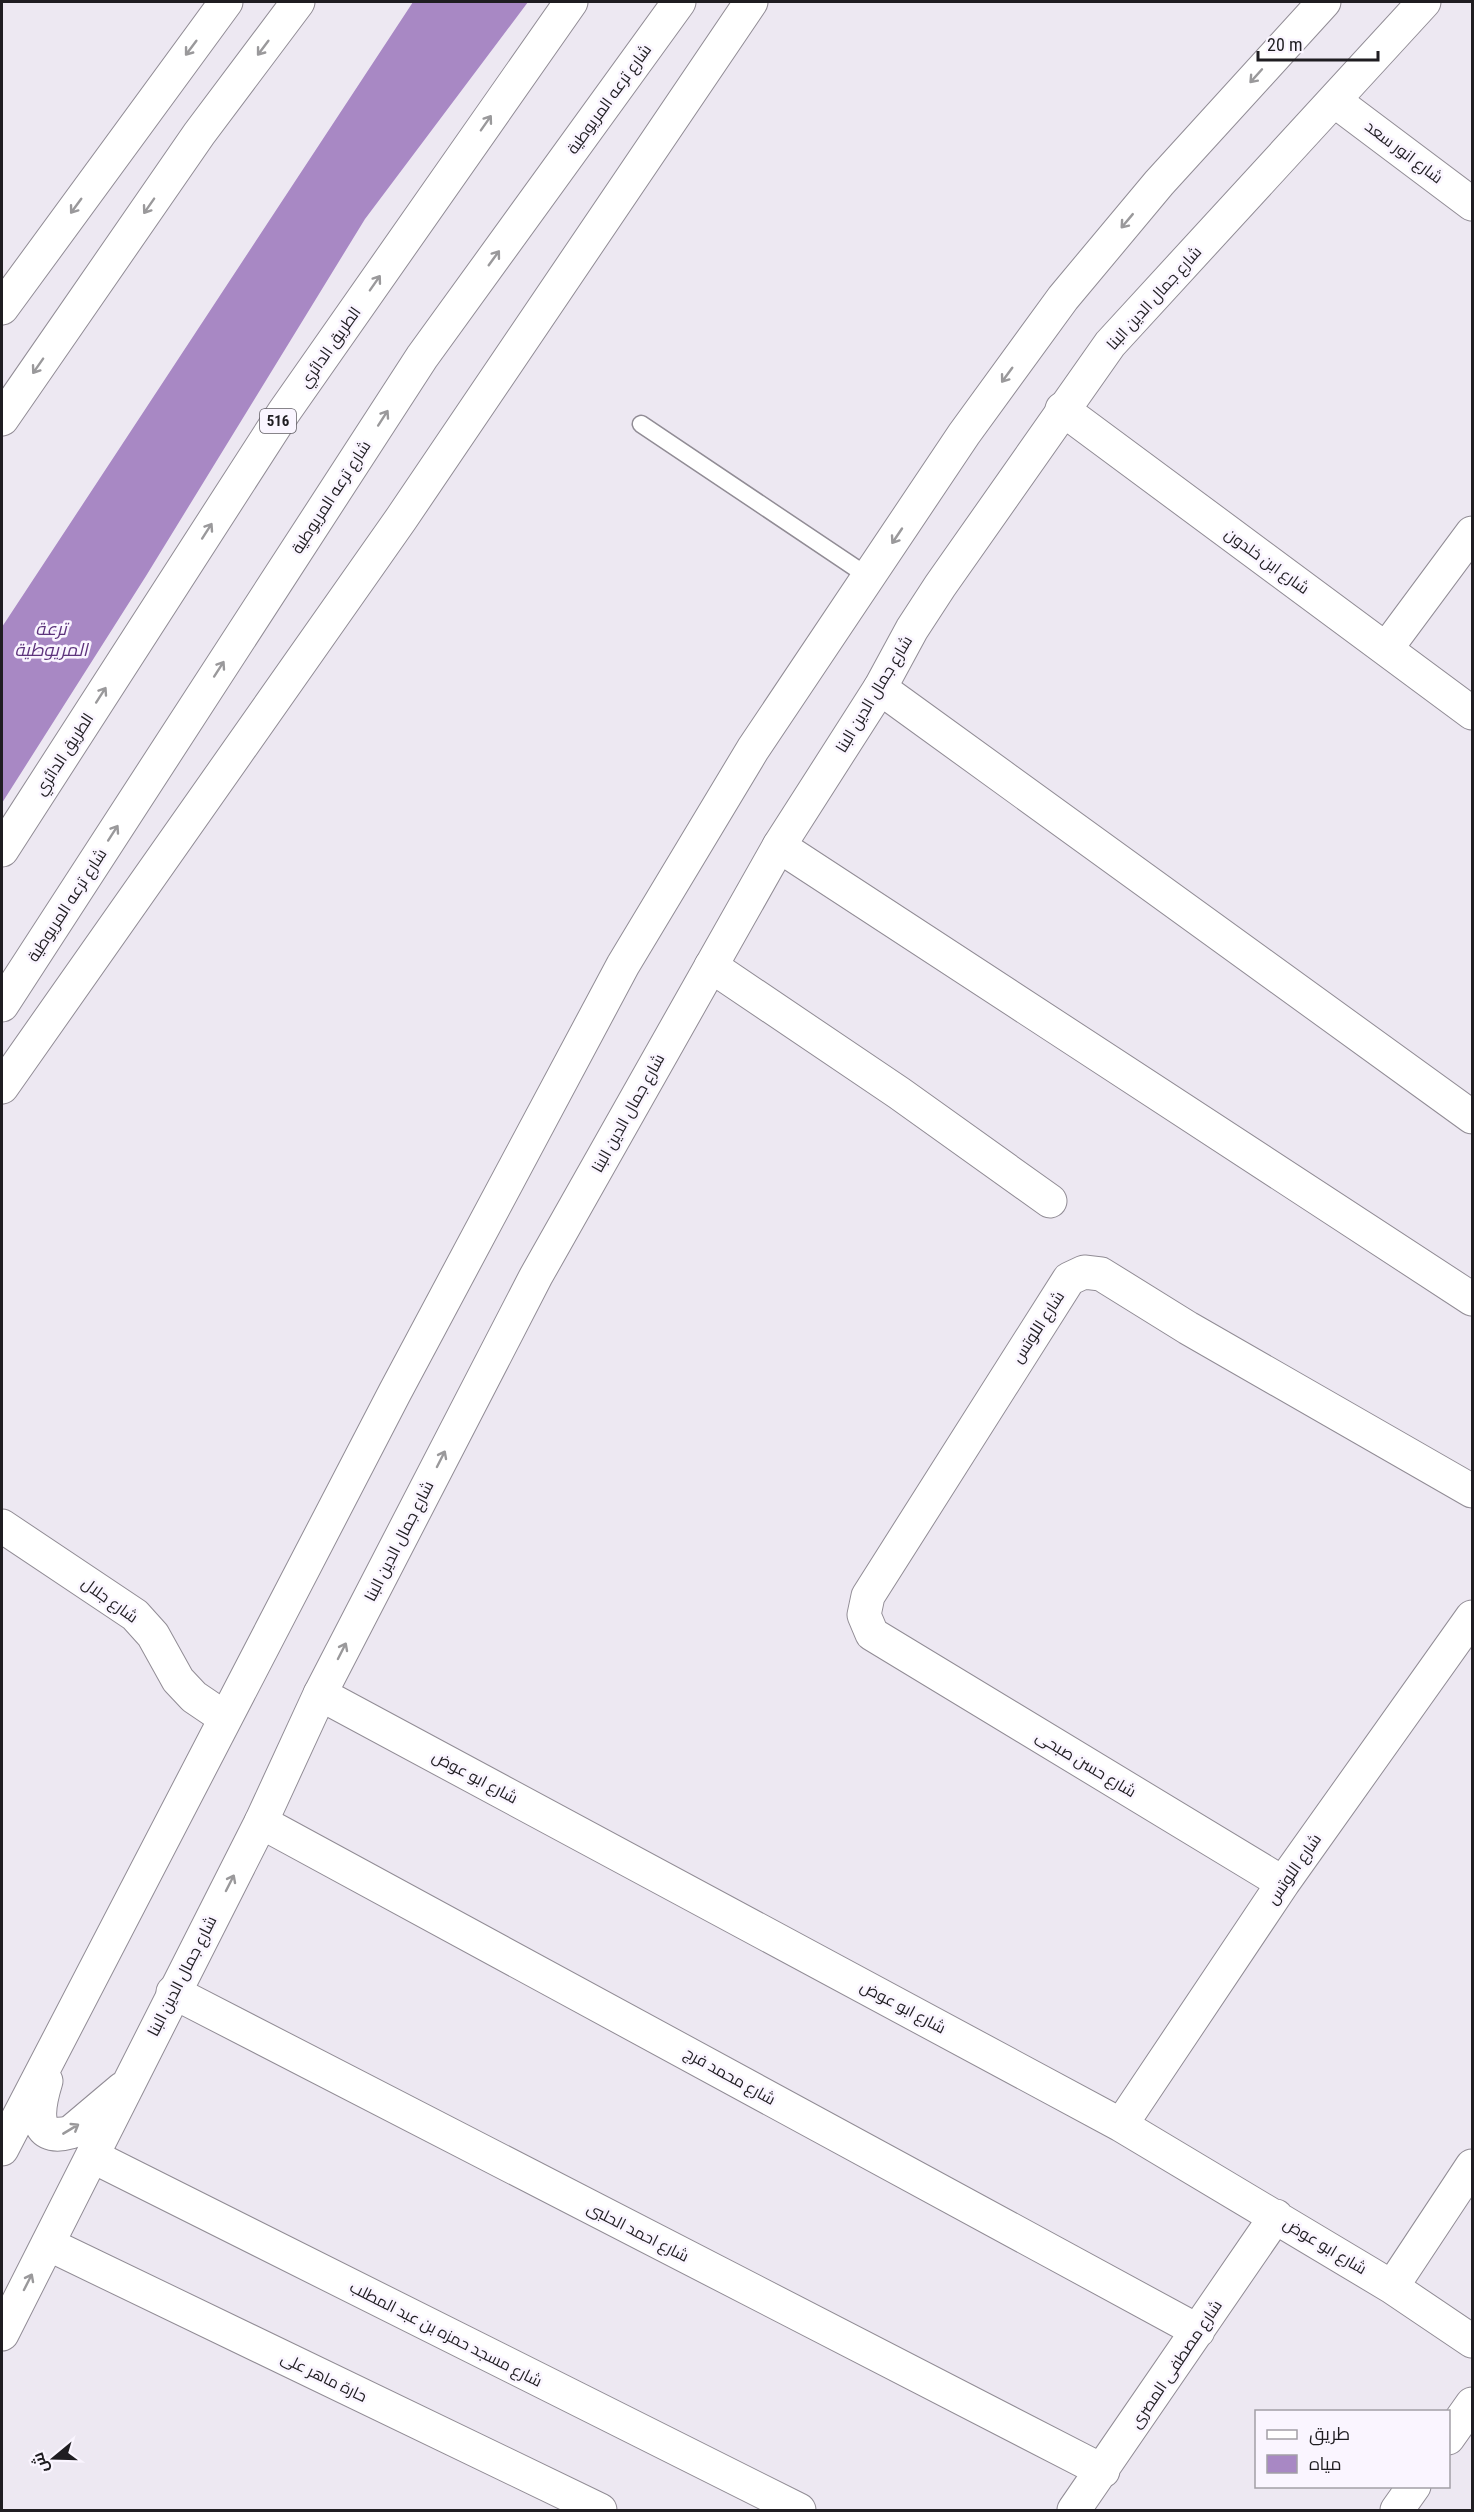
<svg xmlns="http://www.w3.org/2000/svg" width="1474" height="2512" viewBox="0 0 1474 2512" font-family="'Roboto Condensed',Cairo,sans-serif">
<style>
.water{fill:#a888c4}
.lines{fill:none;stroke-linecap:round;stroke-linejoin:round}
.service-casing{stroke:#918c95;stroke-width:19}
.minor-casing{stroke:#918c95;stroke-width:35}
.secondary-casing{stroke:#918c95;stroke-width:35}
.motorway-casing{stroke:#918c95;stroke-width:35}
.service{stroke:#fff;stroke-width:16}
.minor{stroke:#fff;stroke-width:33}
.secondary{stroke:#fff;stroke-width:33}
.motorway{stroke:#fff;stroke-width:33}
.oneway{stroke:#9a999b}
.labels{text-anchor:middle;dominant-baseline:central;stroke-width:5;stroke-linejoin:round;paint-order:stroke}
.shield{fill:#faf5ff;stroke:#615e64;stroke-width:1.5}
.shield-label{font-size:15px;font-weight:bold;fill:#1f1d21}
.street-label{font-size:16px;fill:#1f1d21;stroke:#faf5ff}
.water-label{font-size:18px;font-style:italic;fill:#5d337c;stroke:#faf5ff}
</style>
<rect width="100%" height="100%" fill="#ede8f2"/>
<!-- water -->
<path class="water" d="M413 2H528L365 219 146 576 2 803V627Z"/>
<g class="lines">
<!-- service casing -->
<g class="service-casing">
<path id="service" d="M641 424 869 577"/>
</g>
<!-- minor casing -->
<g class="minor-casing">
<path id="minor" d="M1335 101 1472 204
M1062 409 1472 713
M1386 649 1472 533
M880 688 1472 1117
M779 846 1472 1299
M711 966 899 1093 1050 1201
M2 1087 401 519 751 2
M2 1526 135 1615 153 1635 178 1680 194 1697 225 1718
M320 1694 1121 2125 1392 2287 1472 2341
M261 1822 1198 2331
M1283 1883 872 1634 864 1615 868 1596 1069 1279 1084 1272 1101 1274 1188 1328 1472 1491
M173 1992 1103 2471
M1121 2125 1283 1883 1472 1617
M94 2157 799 2510
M48 2244 600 2510
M1392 2287 1472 2166
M1448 2438 1472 2404
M1074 2510 1276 2216
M1397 2510 1414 2486"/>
</g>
<!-- secondary casing -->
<g class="secondary-casing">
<path id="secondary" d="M2 308 226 2
M2 1005 422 357 679 2
M46 2081C39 2104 29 2144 71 2132L122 2089
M2 2149 395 1392 623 965 753 749 964 434 1063 298 1159 183 1324 2
M2 2334 261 1822 320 1694 536 1276 779 846 880 688 912 629 940 586 1110 344 1424 2"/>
</g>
<!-- motorway casing -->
<g class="motorway-casing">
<path id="motorway" d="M2 419 199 134 298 2
M2 850 284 412 571 2"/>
</g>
<!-- service -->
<use href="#service" class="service"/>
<!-- minor -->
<use href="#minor" class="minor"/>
<!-- secondary -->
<use href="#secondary" class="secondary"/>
<!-- motorway -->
<use href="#motorway" class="motorway"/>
</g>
<!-- one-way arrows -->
<defs><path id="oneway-shaft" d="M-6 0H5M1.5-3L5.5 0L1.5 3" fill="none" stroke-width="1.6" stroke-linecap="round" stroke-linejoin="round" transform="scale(1.5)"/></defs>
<g class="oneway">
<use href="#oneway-shaft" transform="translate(191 48) rotate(127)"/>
<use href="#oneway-shaft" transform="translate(263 48) rotate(127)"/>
<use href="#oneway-shaft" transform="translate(1256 76) rotate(132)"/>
<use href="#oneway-shaft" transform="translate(486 123) rotate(-55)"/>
<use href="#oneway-shaft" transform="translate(76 206) rotate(126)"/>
<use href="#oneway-shaft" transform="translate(149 206) rotate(125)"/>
<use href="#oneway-shaft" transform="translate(1127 221) rotate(130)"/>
<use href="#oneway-shaft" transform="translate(494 258) rotate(-54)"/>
<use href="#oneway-shaft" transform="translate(375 283) rotate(-55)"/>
<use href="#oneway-shaft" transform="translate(38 366) rotate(125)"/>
<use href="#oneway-shaft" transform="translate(1007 375) rotate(126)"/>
<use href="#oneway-shaft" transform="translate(383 418) rotate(-57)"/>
<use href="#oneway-shaft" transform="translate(207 531) rotate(-57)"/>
<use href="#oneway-shaft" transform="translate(897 536) rotate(124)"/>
<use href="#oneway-shaft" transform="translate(219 669) rotate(-57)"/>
<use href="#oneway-shaft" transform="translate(101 695) rotate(-57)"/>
<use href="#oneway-shaft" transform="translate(113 833) rotate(-57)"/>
<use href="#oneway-shaft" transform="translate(441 1459) rotate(-63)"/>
<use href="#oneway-shaft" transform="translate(342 1651) rotate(-63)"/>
<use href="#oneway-shaft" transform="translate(230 1883) rotate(-63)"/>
<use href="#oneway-shaft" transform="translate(71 2129) rotate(-31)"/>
<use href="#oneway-shaft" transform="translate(28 2282) rotate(-63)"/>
</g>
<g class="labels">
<!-- shield labels -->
<rect class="shield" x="260" y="409" width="36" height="24" rx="4.5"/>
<g class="shield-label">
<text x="278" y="421">516</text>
</g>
<!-- street labels -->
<g class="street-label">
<text transform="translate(609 99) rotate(-54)">شارع ترعه المريوطية</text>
<text transform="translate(1404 152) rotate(37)">شارع انور سعد</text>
<text transform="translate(1154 298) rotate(-48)">شارع جمال الدين البنا</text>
<text transform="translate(330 347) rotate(-55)">الطريق الدائري</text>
<text transform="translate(331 497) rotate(-57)">شارع ترعه المريوطية</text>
<text transform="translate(1267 561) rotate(36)">شارع ابن خلدون</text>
<text transform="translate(874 694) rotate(-59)">شارع جمال الدين البنا</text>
<text transform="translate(64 754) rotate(-57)">الطريق الدائري</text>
<text transform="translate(67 905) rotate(-57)">شارع ترعه المريوطية</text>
<text transform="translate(628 1113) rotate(-61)">شارع جمال الدين البنا</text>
<text transform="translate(1038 1327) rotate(-57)">شارع اللوتس</text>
<text transform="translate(399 1541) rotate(-63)">شارع جمال الدين البنا</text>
<text transform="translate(110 1600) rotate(36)">شارع جلال</text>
<text transform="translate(1086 1764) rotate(31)">شارع حسن صبحى</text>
<text transform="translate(475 1777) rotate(28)">شارع ابو عوض</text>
<text transform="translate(1294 1869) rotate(-55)">شارع اللوتس</text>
<text transform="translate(182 1976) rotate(-63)">شارع جمال الدين البنا</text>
<text transform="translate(903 2007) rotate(28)">شارع ابو عوض</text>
<text transform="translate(730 2076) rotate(29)">شارع محمد فرج</text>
<text transform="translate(638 2232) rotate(27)">شارع احمد الحلبى</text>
<text transform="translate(1325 2246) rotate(31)">شارع ابو عوض</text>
<text transform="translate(446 2334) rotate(27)">شارع مسجد حمزه بن عبد المطلب</text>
<text transform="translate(1176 2364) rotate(-56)">شارع مصطفى المصرى</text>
<text transform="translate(324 2377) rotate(26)">حارة ماهر على</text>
</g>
<!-- water labels -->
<g class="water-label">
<text x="51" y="628">ترعة<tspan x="51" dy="21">المريوطية</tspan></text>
</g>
</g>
<!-- border -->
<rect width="1474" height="2512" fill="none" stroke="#1f1d21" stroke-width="6"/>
<!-- legend -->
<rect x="1255" y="2410" width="195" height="78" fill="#faf5ff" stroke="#a29fa6" stroke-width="1.5"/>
<rect x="1267" y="2430" width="30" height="9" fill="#ffffff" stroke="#a29fa6" stroke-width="1.5"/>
<text x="1309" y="2440" font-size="18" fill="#1f1d21">طريق</text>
<rect x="1267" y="2455" width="30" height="18" fill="#a888c4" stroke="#a29fa6" stroke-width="1.5"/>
<text x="1309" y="2470" font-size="18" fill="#1f1d21">مياه</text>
<!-- north arrow -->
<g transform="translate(54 2458) rotate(251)" stroke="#faf5ff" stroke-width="4.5" paint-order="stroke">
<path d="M0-4.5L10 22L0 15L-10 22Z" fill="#1f1d21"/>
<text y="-9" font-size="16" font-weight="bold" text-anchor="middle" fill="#1f1d21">ش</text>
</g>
<!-- scale -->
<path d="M1258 51v9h120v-9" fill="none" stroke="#1f1d21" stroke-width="3"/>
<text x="1267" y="51" font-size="18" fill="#1f1d21" stroke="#faf5ff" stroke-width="4.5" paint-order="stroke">20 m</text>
</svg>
